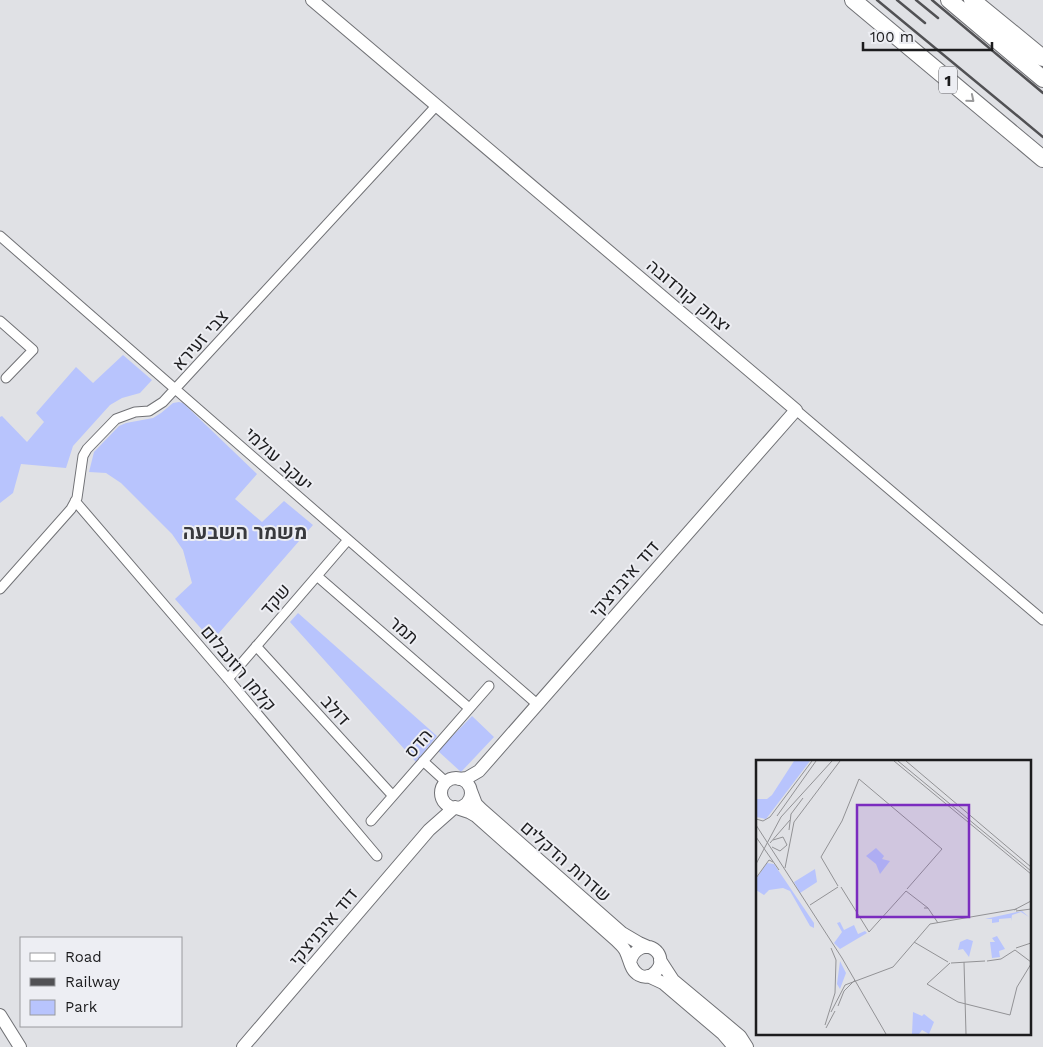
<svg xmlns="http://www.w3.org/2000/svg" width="1043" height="1047" viewBox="0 0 1043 1047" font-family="'Work Sans',Heebo,sans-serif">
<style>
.green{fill:#b8c4fd}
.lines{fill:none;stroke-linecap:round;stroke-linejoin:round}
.street-casing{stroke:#707175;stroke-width:11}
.secondary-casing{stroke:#707175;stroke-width:14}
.highway-casing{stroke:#707175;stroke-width:18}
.street{stroke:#fff;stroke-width:9}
.secondary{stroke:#fff;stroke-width:12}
.highway{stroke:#fff;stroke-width:16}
.rail{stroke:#515154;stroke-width:2.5}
.oneway{stroke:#99999a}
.labels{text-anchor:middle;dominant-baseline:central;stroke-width:4;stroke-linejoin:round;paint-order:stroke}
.shield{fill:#edeef3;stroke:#5b5b5e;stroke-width:1}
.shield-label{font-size:16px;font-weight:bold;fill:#1c1c1e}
.street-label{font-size:18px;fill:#1c1c1e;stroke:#edeef3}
.quarter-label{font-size:20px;font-weight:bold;fill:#38393d;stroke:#edeef3}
.inset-road{fill:none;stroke:#929295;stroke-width:1}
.view{fill:#7b2cbf;fill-opacity:0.15;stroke:#7b2cbf;stroke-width:2.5}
.inset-edge{fill:none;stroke:#1c1c1e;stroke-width:2.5}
</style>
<rect width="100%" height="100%" fill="#e0e1e5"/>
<!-- green -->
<path class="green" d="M123 355 152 380 140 393 122 398 110 405 73 446 66 468 21 464 13 493 0 503V417L2 416 27 442 44 422 36 413 76 367 93 383Z
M179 402 183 403 257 474 235 499 262 522 284 501 313 525 212 641 175 599 192 583 183 550 172 534 121 483 106 473 89 472 94 452 119 426 126 423 153 418 161 413 173 403Z
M298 613 437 736 416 762 290 622Z
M472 716 494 737 461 772 438 751Z"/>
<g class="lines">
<!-- street casing -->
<g class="street-casing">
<path id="street" d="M0 236C179 392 357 549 537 704
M0 321 33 350 6 378
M796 410 1043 620
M75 501 228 679 377 856
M317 576 469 708
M0 589 71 509 77 498 83 456 87 449 116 419 135 412 149 411 163 402 437 105
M256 646 393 796
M228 679 347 541
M423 761 446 782
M371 821 489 686"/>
</g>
<!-- secondary casing -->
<g class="secondary-casing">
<path id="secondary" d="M312 0 796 410 479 771 467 778 459 779
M441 793a15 15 0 1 1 30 0a15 15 0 1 1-30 0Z
M471 791 476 804 481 809 622 933 639 943 648 947
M457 808 469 812 476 816 616 940C620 944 624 947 626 952 630 960 630 970 639 975 652 982 666 965 658 953 648 940 632 949 630 963
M660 960 673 980 740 1036 747 1047
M648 976 663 983 723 1034 734 1047
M0 1015 20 1047
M243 1047 429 830 455 807"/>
</g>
<!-- highway casing -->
<g class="highway-casing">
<path id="highway" d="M853 0 1043 159
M949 0 1043 79
M972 0 1043 58"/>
</g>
<!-- street -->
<use href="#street" class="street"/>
<!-- secondary -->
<use href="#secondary" class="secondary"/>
<!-- highway -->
<use href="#highway" class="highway"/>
<!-- rail -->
<path class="rail" d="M877 0 1043 137
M897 0 925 23
M916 0 938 18
M932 0 1043 93"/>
</g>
<!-- one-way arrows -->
<defs><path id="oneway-chevron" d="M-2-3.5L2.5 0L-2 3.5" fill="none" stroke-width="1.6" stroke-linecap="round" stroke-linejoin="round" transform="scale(1.25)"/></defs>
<use class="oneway" href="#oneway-chevron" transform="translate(971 99) rotate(40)"/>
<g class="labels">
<!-- shield labels -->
<rect class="shield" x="939" y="66.5" width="18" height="27" rx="4"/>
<g class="shield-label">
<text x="948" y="80">1</text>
</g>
<!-- street labels -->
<g class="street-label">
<text transform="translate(689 296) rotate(40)">יצחק קורדובה</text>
<text transform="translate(200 340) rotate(-48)">צבי זעירא</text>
<text transform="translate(279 459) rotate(42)">יעקב עולמי</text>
<text transform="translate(624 579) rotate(-49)">דוד איבניצקי</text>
<text transform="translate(275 599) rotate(-49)">שקד</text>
<text transform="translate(404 630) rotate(41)">תמר</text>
<text transform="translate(239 668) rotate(50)">קלמן רוזנבלום</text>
<text transform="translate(336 710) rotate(48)">דולב</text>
<text transform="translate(418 743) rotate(-49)">הדס</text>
<text transform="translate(566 861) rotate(41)">שדרות הדקלים</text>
<text transform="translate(323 927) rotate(-50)">דוד איבניצקי</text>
</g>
<!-- quarter labels -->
<g class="quarter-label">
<text x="245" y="532">משמר השבעה</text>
</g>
</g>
<!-- overview -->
<g transform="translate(756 760)">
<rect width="275" height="275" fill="#e0e1e5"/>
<path d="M38 1H54L10 59 0 57V39H11L16 35ZM120 88 128 96 126 99 134 101 124 114 120 104 110 96ZM11 103 18 104 58 163V168L54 166 34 131 27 128 13 130 8 135 0 130V119ZM59 109 61 122 44 133 38 122ZM266 151 273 157 265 152 256 155 255 161V158L243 159V162L236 163V159H229ZM84 162 88 170 98 165 102 174 109 171 111 173 84 189 78 183 86 172 81 163ZM241 176 249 189 243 191 244 197 236 198 234 182H239L236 178ZM211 179 217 181 213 197 207 189 202 190 204 182ZM84 201 90 213 84 229 81 224ZM157 252 166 256 168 254 178 262 173 274 166 270 163 274H156Z" fill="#b8c4fd"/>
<path class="inset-road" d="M138 1 275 114M142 1 275 111M150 1 275 107M21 56 60 1M0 59 7 61 14 57 56 1M0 65 86 198 130 274M33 70 35 54 47 38M0 77 23 110M14 83 34 60M16 87 24 91 31 85 27 77 17 80M0 104 25 57 76 1M29 108 38 62 84 1M0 118 13 100 17 102M82 126 65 97 86 61 103 19 186 89 151 129M85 127 113 172 150 131M150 131 172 148H168M54 145 82 127M172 148 182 163M258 150 275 141M260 151 275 149M158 182 192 202M260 188 275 183M259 190 275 202M231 201 245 199 259 190M208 202 210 274M194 203 171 224 202 242 254 255 261 227 275 204M195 203 229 201M82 246 88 231 99 220M75 252 89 225 137 207 174 164 261 149M69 265 79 233 80 200 75 188M70 268 79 251"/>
<path class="view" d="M101 45H213V157H101Z"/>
<rect width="275" height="275" class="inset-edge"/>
</g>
<!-- legend -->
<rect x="20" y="937" width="162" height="90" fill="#edeef3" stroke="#999a9e"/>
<rect x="30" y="953" width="25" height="8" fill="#ffffff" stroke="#999a9e"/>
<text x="65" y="962" font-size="15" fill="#1c1c1e">Road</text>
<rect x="30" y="978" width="25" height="8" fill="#515154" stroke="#999a9e"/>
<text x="65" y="987" font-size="15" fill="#1c1c1e">Railway</text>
<rect x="30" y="1000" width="25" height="15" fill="#b8c4fd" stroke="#999a9e"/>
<text x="65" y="1012" font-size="15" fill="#1c1c1e">Park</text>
<!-- scale -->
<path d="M863 42v8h129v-8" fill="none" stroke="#1c1c1e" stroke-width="2.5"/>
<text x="870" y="42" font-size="15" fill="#1c1c1e" stroke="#edeef3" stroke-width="4" paint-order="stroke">100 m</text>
</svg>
